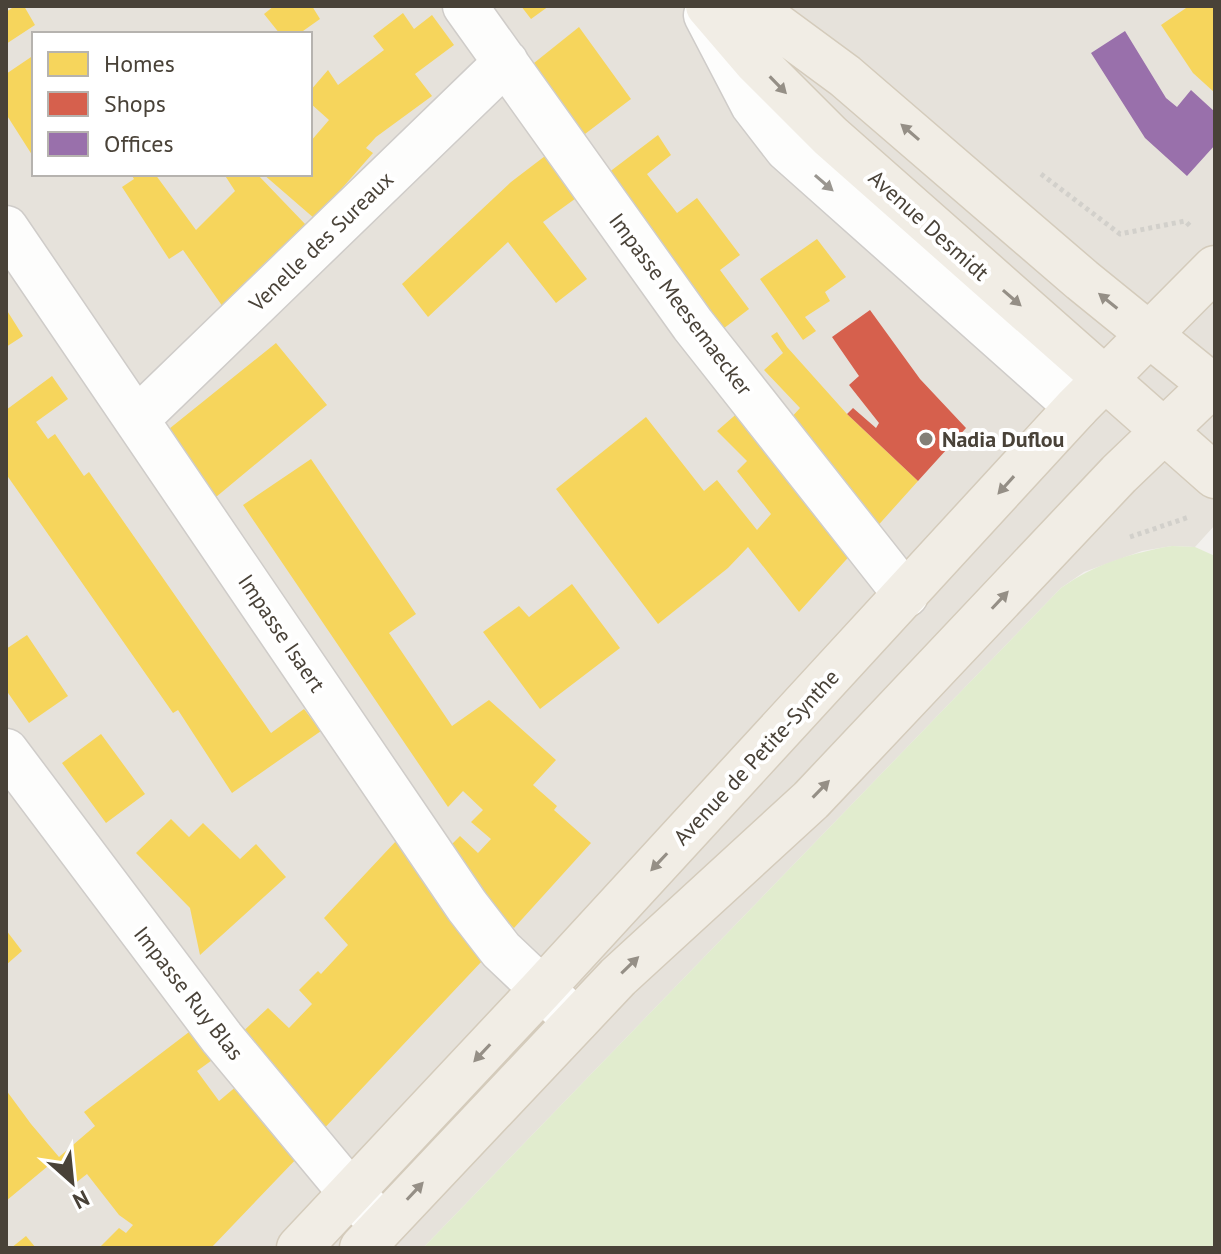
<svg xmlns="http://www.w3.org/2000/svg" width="1221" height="1254" viewBox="0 0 1221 1254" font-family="'PT Sans',sans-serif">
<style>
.residential{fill:#e6e2db;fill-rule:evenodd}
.green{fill:#e1ecce}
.homes{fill:#f6d55c}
.shops{fill:#d6604d}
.offices{fill:#9970ab}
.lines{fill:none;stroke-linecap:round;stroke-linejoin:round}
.minor-casing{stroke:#cfccc9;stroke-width:47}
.major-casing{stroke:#d4cbbb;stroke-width:47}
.path{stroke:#d2d0cb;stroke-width:5;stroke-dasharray:4 4;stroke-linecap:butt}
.minor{stroke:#fdfdfc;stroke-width:44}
.major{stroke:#f1ede5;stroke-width:44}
.oneway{fill:#958f86}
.oneway2{fill:#9a9690}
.poi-dot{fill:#847f77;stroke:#fff;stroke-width:3}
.labels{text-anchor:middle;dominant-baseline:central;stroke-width:8;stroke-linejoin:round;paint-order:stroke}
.street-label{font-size:22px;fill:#494238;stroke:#fff}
.poi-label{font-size:22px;font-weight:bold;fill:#494238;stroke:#fff;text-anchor:start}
</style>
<rect width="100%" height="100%" fill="#f2f0ed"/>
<!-- residential -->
<path class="residential" d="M6 6H1215V525L1195 547 1172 546 1142 551 1084 572 1061 588 423 1248H6ZM34 34H310V174H34Z"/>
<!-- green -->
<path class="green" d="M1172 546 1195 547 1215 556V1248H423L1061 588C1095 564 1131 553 1172 546Z"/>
<!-- homes -->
<path class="homes" d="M15 6H24L35 25 6 44V12Z
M274 6H312L320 19 303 31 305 34H280L264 14Z
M521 6H549L531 19Z
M1189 6H1215V93L1193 73 1161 25Z
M403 13 414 29 432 15 454 45 415 74 432 96 376 137 366 148 373 153 315 219 263 174H310V142L329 120 310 103V91L328 70 338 85 384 50 373 36Z
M579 27 631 99 581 137 529 67Z
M34 55V158L6 114V74Z
M658 135 671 155 647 174 677 213 697 198 740 255 720 270 749 309 719 332 608 173Z
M549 153 579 196 543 222 587 279 556 303 508 242 428 317 402 284 511 182Z
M131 174H155L196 230 235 191 224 174H257L306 225 223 307 183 250 169 259 122 187 134 179Z
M817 239 846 277 825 292 830 301 805 317 816 331 803 340 760 279Z
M6 309 23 336 6 347Z
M777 332 787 347 847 414 918 481 874 530 789 420 800 408 764 370 783 353 771 336Z
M276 343 327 405 210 502 164 433Z
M52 376 68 399 36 422 48 439 55 434 84 476 89 472 271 733 304 709 321 731 232 793 178 710 173 713 6 474V410Z
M741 410 854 551 799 612 748 547 728 568 658 624 556 489 646 417 704 491 717 480 757 530 771 514 737 471 747 461 717 431Z
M311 459 416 614 389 633 452 726 489 700 556 760 533 785 557 806 554 810 591 843 514 928 477 894 447 849 460 836 478 853 491 839 471 822 483 810 463 791 448 807 243 505Z
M572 584 620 648 540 709 483 632 519 606 529 617Z
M27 635 68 696 29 723 6 690V649Z
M101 734 145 794 106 823 62 763Z
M171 819 189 837 203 823 240 859 256 844 286 877 200 955 190 908 136 853Z
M397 840 483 960 318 1135 236 1038 268 1008 289 1028 312 1004 299 990 318 971 321 974 348 945 324 918Z
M6 930 22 951 6 965Z
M193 1029 215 1058 197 1071 219 1101 238 1085 300 1155 211 1248H99L119 1228 126 1233 133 1225 119 1215 87 1174 73 1185 54 1161 6 1201V1090L31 1124 59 1157 95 1126 84 1112Z
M26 1236 36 1248H11Z"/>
<!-- shops -->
<path class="shops" d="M870 310 920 379 966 428 918 481 847 414 853 408 876 428 879 423 849 385 859 376 832 337Z"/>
<!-- offices -->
<path class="offices" d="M1125 31 1166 98 1177 107 1191 90 1215 112V145L1187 176 1145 138 1091 53Z"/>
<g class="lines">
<!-- minor casing -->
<g class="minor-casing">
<path id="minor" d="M465 6 693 325 906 595
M706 15 753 105 787 149 1077 407
M6 228 467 906 501 950 576 1021
M137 419 506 62
M6 751 222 1038 351 1193 383 1225"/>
</g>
<!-- major casing -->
<g class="major-casing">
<path id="major" d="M708 6 756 62 830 136 1215 476
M750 6 845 76 1082 280 1215 388
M299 1248 541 990 1077 407 1215 268
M362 1248 618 977 811 800 1119 474 1215 382"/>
</g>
<!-- path -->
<path class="path" d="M1041 174 1120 234 1185 221 1191 227
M1130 537 1189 517"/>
<!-- minor -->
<use href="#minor" class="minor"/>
<!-- major -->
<use href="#major" class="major"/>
</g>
<!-- one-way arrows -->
<defs><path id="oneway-solid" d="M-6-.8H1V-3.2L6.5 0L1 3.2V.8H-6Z" transform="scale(2)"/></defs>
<g class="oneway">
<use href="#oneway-solid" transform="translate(778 85) rotate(46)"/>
<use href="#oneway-solid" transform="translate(910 132) rotate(-139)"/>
<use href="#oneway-solid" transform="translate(1012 298) rotate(41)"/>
<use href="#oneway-solid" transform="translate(1108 301) rotate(-141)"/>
<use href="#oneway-solid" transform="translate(1006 485) rotate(132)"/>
<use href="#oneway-solid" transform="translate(1000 600) rotate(-47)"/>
<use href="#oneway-solid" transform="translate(821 789) rotate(-46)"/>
<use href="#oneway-solid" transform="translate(659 862) rotate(133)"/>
<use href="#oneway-solid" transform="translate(630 965) rotate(-44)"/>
<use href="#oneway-solid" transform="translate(482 1053) rotate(133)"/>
<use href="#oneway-solid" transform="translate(415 1191) rotate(-47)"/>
</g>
<use class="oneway2" href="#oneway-solid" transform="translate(824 183) rotate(41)"/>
<!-- markers -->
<circle class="poi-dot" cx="926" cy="439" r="8"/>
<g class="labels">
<!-- street labels -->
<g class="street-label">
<text transform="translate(929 225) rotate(42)">Avenue Desmidt</text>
<text transform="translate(321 241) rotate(-44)">Venelle des Sureaux</text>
<text transform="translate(681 304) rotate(53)">Impasse Meesemaecker</text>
<text transform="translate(282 633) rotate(56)">Impasse Isaert</text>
<text transform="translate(756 757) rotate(-47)">Avenue de Petite-Synthe</text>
<text transform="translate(189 993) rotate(52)">Impasse Ruy Blas</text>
</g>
<!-- poi labels -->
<g class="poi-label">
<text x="942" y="439">Nadia Duflou</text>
</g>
</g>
<!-- border -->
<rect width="1221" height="1254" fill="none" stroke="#494238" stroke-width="16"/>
<!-- legend -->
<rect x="32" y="32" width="280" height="144" fill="#ffffff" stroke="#b6b3af" stroke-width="2"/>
<rect x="48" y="52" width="40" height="24" fill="#f6d55c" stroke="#b6b3af" stroke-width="2"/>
<text x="104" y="72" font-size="24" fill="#494238">Homes</text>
<rect x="48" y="92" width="40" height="24" fill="#d6604d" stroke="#b6b3af" stroke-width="2"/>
<text x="104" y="112" font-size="24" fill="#494238">Shops</text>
<rect x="48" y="132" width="40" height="24" fill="#9970ab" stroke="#b6b3af" stroke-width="2"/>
<text x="104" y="152" font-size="24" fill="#494238">Offices</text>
<!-- north arrow -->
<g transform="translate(72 1182) rotate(153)" stroke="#ffffff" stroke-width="6" paint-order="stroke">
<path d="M0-6L14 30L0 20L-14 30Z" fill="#494238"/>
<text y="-12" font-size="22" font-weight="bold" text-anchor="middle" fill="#494238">N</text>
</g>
</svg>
